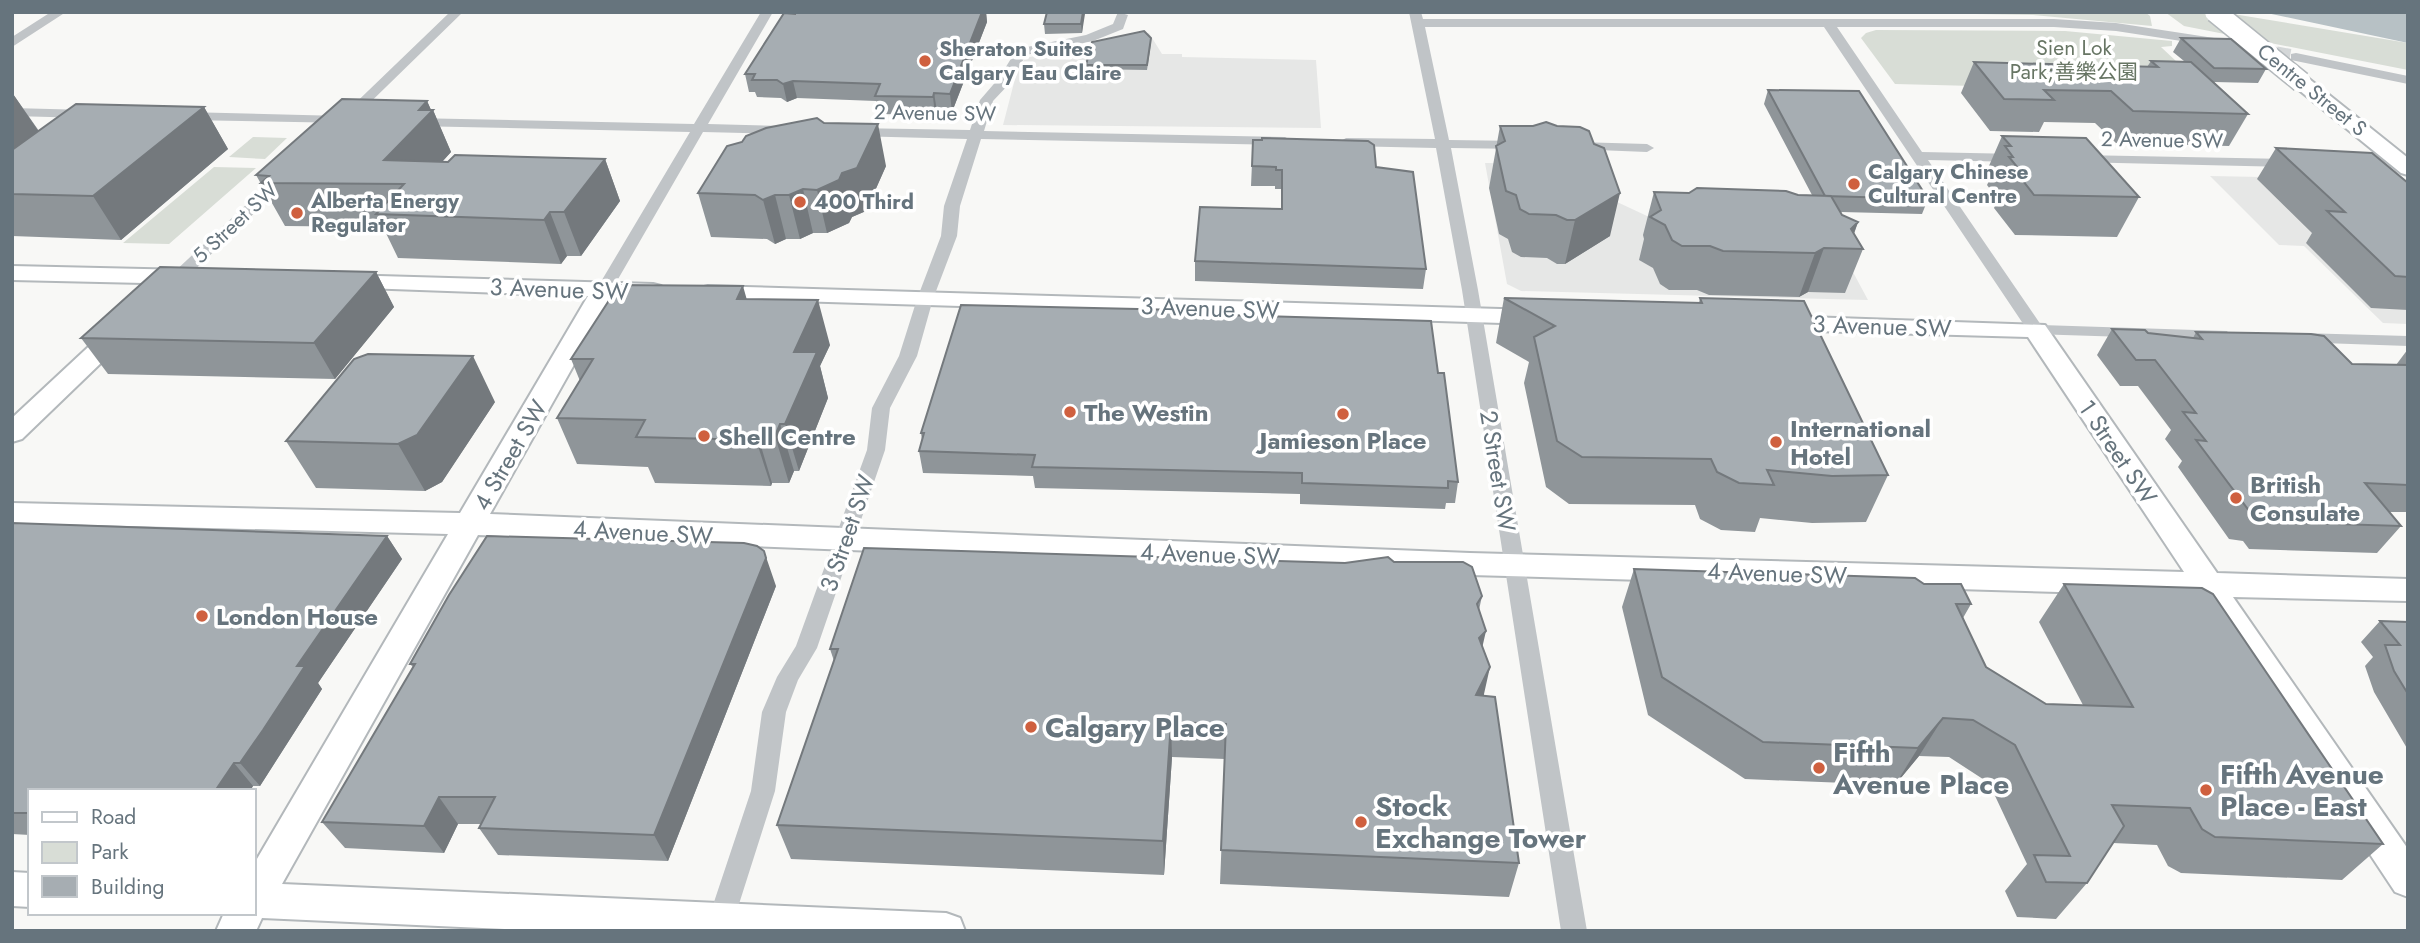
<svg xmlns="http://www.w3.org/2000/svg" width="2420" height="943" viewBox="0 0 2420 943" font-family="Jost,'Noto Sans SC',sans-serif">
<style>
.built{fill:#e6e7e6}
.green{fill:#d8ddd6}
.water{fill:#b7c1c5}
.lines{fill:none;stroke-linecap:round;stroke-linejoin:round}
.street-tunnel{stroke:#d4d7d8;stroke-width:14;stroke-dasharray:14 7;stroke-linecap:butt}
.secondary-casing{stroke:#b3b8bb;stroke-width:4}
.street{fill:#c0c4c7;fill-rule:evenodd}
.secondary{fill:#fff;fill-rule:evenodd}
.secondary-bridge-casing{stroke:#b3b8bb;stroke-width:23;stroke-linecap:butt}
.secondary-bridge{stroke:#fff;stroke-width:20}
.wall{fill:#8f9599}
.shaded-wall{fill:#74797d}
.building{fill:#a6adb2;stroke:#74797d;stroke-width:2}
.poi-dot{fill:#cf603f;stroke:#fff;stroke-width:2.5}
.labels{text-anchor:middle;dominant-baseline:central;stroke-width:7;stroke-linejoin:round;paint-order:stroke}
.far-park-label{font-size:21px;fill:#687665;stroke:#fff}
.far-poi-label{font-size:21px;font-weight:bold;fill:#66747d;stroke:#fff;text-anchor:start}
.far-street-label{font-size:21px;fill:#66747d;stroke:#fff}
.street-label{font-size:24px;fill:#66747d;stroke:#fff}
.poi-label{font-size:24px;font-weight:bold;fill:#66747d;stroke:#fff;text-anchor:start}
.near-poi-label{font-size:28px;font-weight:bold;fill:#66747d;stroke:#fff;text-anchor:start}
</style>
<rect width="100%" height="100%" fill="#f8f8f6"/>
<!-- built -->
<path class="built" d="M1149 33 1162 54H1182V57L1316 60 1321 128 1003 125 1016 75 1025 58Z
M1485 163 1589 164 1600 194 1677 230 1833 235 1868 300 1521 291 1507 284Z
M2210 176 2408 180V324L2383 323 2304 246 2279 245Z"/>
<!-- green -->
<path class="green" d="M1859 12H2145L2150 16 2152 26 2033 15Z
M2165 12H2221L2408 43V70L2184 26Z
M1876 30 2065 31 2172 41V46L2161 47 2209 92 1895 84 1861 38 1866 33Z
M253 137 287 138 265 159 229 157Z
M214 167 256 168 169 244 123 243Z"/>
<!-- water -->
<path class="water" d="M2262 12H2408V43Z"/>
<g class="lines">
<!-- street-tunnel -->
<path class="street-tunnel" d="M2235 46 2296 57"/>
<!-- secondary casing -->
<g class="secondary-casing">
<path id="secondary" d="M2301 76 2308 78 2408 158V175L2401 173 2294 86 2291 82 2294 78Z
M12 266 188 270 196 272 200 277 196 282 188 284 12 280Z
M344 275 653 284 661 286 665 291 661 296 612 297 490 514 1470 553 2184 572 2028 337 1778 330 1769 328 1766 323 1769 318 1778 316 2045 325 2217 573 2408 579V601L2233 597 2408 849V897L2395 892 2199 596 1470 575 478 535 282 884 946 913 960 918 965 931H547L262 918 256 931H216L224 913H254V864L448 534 12 523V503L460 513 588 296 336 287 332 282 336 277Z
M708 286 1538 310 1547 312 1550 317 1547 322 1538 324 700 298 696 293 700 288Z
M122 322 131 324 134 329 131 334 22 439 12 442V418L113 324Z
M12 872 30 873V907L12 906Z"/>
</g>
<!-- street -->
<path class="street" d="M51 12H66L12 47V37Z
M450 12H463L349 123 185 120 178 116 185 112 342 116Z
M761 12H773L708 124 784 126 791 130 784 134 703 132 610 293 604 295 596 290 690 132 412 126 405 122 412 118 694 124Z
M1118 12 1128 15 1123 29 1093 41 1026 55 1010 83 993 101 984 131 1285 137 1292 141 1285 145 981 139 960 206 957 236 933 299 917 356 890 408 885 450 817 648 798 680 786 712 775 791 732 926 730 931H708L706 926 751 791 762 712 777 677 796 646 867 450 872 408 899 356 917 299 941 236 944 206 967 139 853 136 846 132 853 128 970 130 980 100 999 78 1017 49 1086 35 1113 24Z
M1409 12H1421L1423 19H2054L2116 23 2214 38 2220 42 2214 46 2116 31 2054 27H1837L1922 152 2018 154 2025 158 2018 162 1928 160 2041 325 2227 331 2230 335 2221 340 2030 334 1824 27H1425L1449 140 1523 141 1530 145 1523 149 1451 148 1478 290 1587 931H1561L1462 290 1436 148 1346 146 1339 142 1346 138 1435 139Z
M2296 53 2408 76V84L2291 60V54Z
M12 108 88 110 95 114 88 118 12 116Z
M1577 142 1647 144 1654 148 1647 152 1572 149 1570 146Z
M2080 155 2291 159 2298 163 2291 167 2075 162 2073 159Z
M284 173 289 174 291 177 289 180 184 280H172L170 277 172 274 279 174Z
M2300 333 2408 336V346L2294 342 2291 338 2294 334Z"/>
<!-- secondary -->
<use href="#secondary" class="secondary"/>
<!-- secondary-bridge casing -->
<g class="secondary-bridge-casing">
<path id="secondary-bridge" d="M2215 12 2301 82"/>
</g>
<!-- secondary-bridge -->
<use href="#secondary-bridge" class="secondary-bridge"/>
</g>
<!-- wall -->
<path class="wall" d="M795 12H986L987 22 952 112 937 111 935 115 878 114 876 101 797 98 787 102 781 98 757 97 755 92H749L745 74Z
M1047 12H1084L1082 33 1045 34 1044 24Z
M2181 38 2266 69 2258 83 2214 82 2248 114 2229 146 2116 143 2095 123 2044 122 2039 132 1990 131 1961 93 1974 62 2147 67 2151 61H2184L2173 52Z
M1151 43 1147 70 1087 69 1086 65Z
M1768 90 1928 199 1922 214 1841 212 1842 215 1858 222 1854 234 1863 249 1845 293 1808 292 1799 297 1709 295 1697 290H1669L1660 284 1653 268 1639 260 1644 239 1643 235 1654 192 1812 195 1764 104Z
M12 94H13L39 131 204 107 228 149 121 240 12 236Z
M427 101 431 110H433L451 152 442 162 605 159 620 201 581 256H567L561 264 398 258 383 227 285 226 256 175Z
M1500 126 1610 236 1565 264H1557L1547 258 1521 257 1512 252 1508 239 1499 234 1489 188Z
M2002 136 2139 197 2117 237 2015 235 1994 208 1996 203 1991 197 1993 193 1987 185 1989 181 1985 175Z
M1253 140 1376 167 1426 269 1423 289 1195 281V261L1282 209 1281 189H1275V186H1251Z
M2276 148 2408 183V310L2371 308 2306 243 2312 233 2257 179Z
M886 166 866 211 852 217 849 223 827 233H813L800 239H786L775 244 767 239 711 237 698 193Z
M376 272 394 307 335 379 108 374 81 338Z
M1504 298 1699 303 1700 298 1888 475 1866 522 1812 523 1760 518 1755 532 1721 530 1700 519 1695 505 1569 504 1546 487 1524 383 1529 362 1496 343Z
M747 299 830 345 820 366 828 398 799 471H794L789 483H772L771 486 655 483 648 467 577 464 557 418 580 381 571 359Z
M1225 315 1438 373 1458 482 1455 503H1446L1445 509 1300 504V494L1035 488 1033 476 923 473 919 451 922 440 921 433Z
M2112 329 2193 338 2196 332 2352 364 2396 365 2408 349V512H2388L2401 526 2377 553 2249 549 2243 541 2229 539 2178 467 2182 461 2165 439 2171 430 2138 386H2120L2097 355Z
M495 402 442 482 425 491 316 488 286 441Z
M12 523 387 536 402 559 318 683 322 689 260 786H253L250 791H30V835L12 834Z
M1394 562 1482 596 1479 610 1482 646 1484 696 1519 863 1509 897 1220 884 1225 759 1172 757 1164 875 791 859 777 825 834 661 830 649 1345 563Z
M1634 569 1924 584 1971 604 1963 618 1986 667 2046 704 2083 705 2039 622 2064 584 2383 844 2342 880 2181 873 2168 866 2157 845 2113 843 2087 883 2056 919 2017 917 2005 891 2027 864 1989 783 1949 757 1919 756 1895 785 1745 779 1648 715 1622 607Z
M776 586 668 861 498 855 479 828 481 824H458L444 853 345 848 322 822 413 667 410 664Z
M2380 621 2408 622V750L2374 692 2365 666 2373 657 2361 642Z"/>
<!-- shaded-wall -->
<path class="shaded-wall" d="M982 12H986L987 22 952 112 950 94Z
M1083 12H1084L1085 14 1082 33 1081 24Z
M793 81 797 98 787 102 783 84Z
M934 93 937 111 935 115 933 97Z
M12 94H13L39 132 12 163Z
M427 101 432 112 433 110 451 152 410 197 404 184 384 160 419 110Z
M204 107 228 149 121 240 93 196Z
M878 124 886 166 866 211 852 217 849 223 827 233 817 190 842 173Z
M605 159 620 201 581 256 564 212Z
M803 189 813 233 800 239 789 195Z
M1620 193 1610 236 1565 264 1575 220Z
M775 195 786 239 775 244 763 200Z
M550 212 567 256 561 264 544 220Z
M1858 222 1848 249 1851 229Z
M1824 248 1808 292 1799 297 1815 253Z
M376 272 394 307 335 379 314 343Z
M743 286 756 332 737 299Z
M818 300 830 345 820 366 828 398 799 471 785 424 794 352Z
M473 356 495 402 442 482 425 491 398 444Z
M780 424 794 471 789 483 775 436Z
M758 436 772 483 771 486 756 440Z
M387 536 402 559 318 683 322 689 260 786 240 763 297 666Z
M764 551 776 586 668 861 654 835Z
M1486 631 1478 666 1479 638Z
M1490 667 1482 703 1476 695Z
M1943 718 1919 756 1895 785 1918 748Z
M1171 722 1172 757 1164 875 1163 841Z
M234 763 253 786 250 791H215Z
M439 797 458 824 444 853 424 826Z"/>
<!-- building -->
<path class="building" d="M795 12H982L950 94 934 93 933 97 875 96 880 84 793 81 783 84 777 80H752L755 74H745L784 13 795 14Z
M1047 12H1083L1081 24H1044Z
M1144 31 1151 38 1147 65H1086L1092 42Z
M2181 38 2231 39 2266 69 2214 68Z
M2151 61 2191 62 2248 114 2133 111 2111 91 2044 90 2054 100 2004 99 1974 62 2158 67Z
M1768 90 1859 91 1928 199 1825 196Z
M342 99 427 101 419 110H433L384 160 448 162 455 155 605 159 564 212H550L544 220 376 214 404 184 261 183 269 176 256 175Z
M76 104 204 107 93 196 12 194V150Z
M817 118 824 123 878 124 857 168 842 173 839 180 817 190 803 189 789 195H775L763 200 755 195 698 193 727 146 742 142 746 136 766 128Z
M1546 122 1557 126 1580 127 1589 131 1594 144 1604 148 1620 193 1575 220H1567L1556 215 1529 214 1520 209 1516 195 1506 191 1496 146 1505 141 1500 126H1533Z
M2002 136 2086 138 2139 197 2034 195 2013 168H2018L2009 157H2013L2005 146H2011Z
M1262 138 1368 141 1374 145 1376 167 1413 172 1426 269 1195 261 1200 207 1282 209V170H1276V167L1252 166 1253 140H1262Z
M2276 148 2372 153 2408 183V277L2395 276 2327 211 2345 212Z
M1697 188 1786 191 1798 195 1831 196 1842 215 1858 222 1851 229 1863 249 1824 248 1815 253 1723 251 1710 246H1682L1672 240 1665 225 1650 217 1661 210 1654 192 1689 193Z
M160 267 376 272 314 343 81 338Z
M619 285 743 286 737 299 818 300 794 352H817L785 424H780L775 436H758L756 440 636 437 645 420 557 418 593 359H571Z
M1504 298 1702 303 1700 298 1804 301 1888 475 1832 476 1767 470 1774 485 1739 483 1717 472 1711 459 1582 457 1557 441 1534 337 1555 326Z
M961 305 1225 311 1224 315 1431 321 1438 373H1444L1458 482 1448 481V488L1302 483V473L1032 467 1035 455 919 451 924 433H921Z
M2112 329 2145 330 2148 333 2202 339 2196 332 2311 334 2324 336 2352 364 2408 365V485L2365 483 2401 526 2270 522 2264 514 2250 512 2196 440 2206 441 2183 412 2196 413 2155 360H2136Z
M368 354 473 356 417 435 398 444 286 441 354 359Z
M12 523 387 536 297 666H305L263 730 240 763H234L215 791H30V813H12Z
M487 536 744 543 757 546 764 551 766 558 654 835 479 828 495 797H439L424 826 322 822 415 664H410L449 595Z
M864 548 1345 563 1388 557 1394 562H1463L1472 567 1482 596 1477 604 1486 631 1479 638 1490 667 1476 695 1495 697 1519 863 1221 850 1226 724 1171 722 1163 841 777 825 838 649H830Z
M1634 569 1915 578 1924 584H1961L1971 604H1956L1986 667 2046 704 2133 707 2064 584 2202 588 2213 594 2383 844 2215 837 2202 829 2190 808 2112 805 2124 826 2087 883 2046 882 2034 855 2070 856 2015 745 1973 720 1943 718 1918 748 1763 742 1662 677Z
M2380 621 2408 622V694L2394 671 2385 645H2400Z"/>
<!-- markers -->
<g class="poi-dot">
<circle cx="925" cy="61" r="7"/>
<circle cx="1854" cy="184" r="7"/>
<circle cx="800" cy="202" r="7"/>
<circle cx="297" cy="213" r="7"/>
<circle cx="1070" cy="412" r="7"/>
<circle cx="1343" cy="414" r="7"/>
<circle cx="704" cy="436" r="7"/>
<circle cx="1776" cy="442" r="7"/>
<circle cx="2236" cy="498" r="7"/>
<circle cx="202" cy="616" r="7"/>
<circle cx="1031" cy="727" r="7"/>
<circle cx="1819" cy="768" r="7"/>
<circle cx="2206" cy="790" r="7"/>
<circle cx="1361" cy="822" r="7"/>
</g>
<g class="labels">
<!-- far-park labels -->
<g class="far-park-label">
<text x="2074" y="48">Sien Lok<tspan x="2074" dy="24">Park;善樂公園</tspan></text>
</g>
<!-- far-poi labels -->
<g class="far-poi-label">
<text x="939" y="49">Sheraton Suites<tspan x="939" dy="24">Calgary Eau Claire</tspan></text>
<text x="1868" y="172">Calgary Chinese<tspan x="1868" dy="24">Cultural Centre</tspan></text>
<text x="311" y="201">Alberta Energy<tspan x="311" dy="24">Regulator</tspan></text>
<text x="814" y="202">400 Third</text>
</g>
<!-- far-street labels -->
<g class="far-street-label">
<text transform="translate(2312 90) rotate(39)">Centre Street S</text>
<text transform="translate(935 113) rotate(1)">2 Avenue SW</text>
<text transform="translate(2162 140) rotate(1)">2 Avenue SW</text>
<text transform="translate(235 223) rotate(-43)">5 Street SW</text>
</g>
<!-- street labels -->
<g class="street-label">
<text transform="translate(559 289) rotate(2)">3 Avenue SW</text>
<text transform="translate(1210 308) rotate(2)">3 Avenue SW</text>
<text transform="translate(1882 326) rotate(2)">3 Avenue SW</text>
<text transform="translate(2118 452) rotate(56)">1 Street SW</text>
<text transform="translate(510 455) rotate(-60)">4 Street SW</text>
<text transform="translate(1498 471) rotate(81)">2 Street SW</text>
<text transform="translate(643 532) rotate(3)">4 Avenue SW</text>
<text transform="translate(847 533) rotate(-71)">3 Street SW</text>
<text transform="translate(1210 554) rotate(2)">4 Avenue SW</text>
<text transform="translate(1777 573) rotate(2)">4 Avenue SW</text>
</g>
<!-- poi labels -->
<g class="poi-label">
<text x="1084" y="412">The Westin</text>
<text x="1790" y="428">International<tspan x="1790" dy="28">Hotel</tspan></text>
<text x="718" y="436">Shell Centre</text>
<text x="1343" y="440" text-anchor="middle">Jamieson Place</text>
<text x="2250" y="484">British<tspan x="2250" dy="28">Consulate</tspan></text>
<text x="216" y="616">London House</text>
</g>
<!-- near-poi labels -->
<g class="near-poi-label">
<text x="1045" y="727">Calgary Place</text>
<text x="1833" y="752">Fifth<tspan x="1833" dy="32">Avenue Place</tspan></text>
<text x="2220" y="774">Fifth Avenue<tspan x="2220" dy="32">Place - East</tspan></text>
<text x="1375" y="806">Stock<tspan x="1375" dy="32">Exchange Tower</tspan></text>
</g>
</g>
<!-- border -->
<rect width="2420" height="943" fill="none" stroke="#66747d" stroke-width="28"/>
<!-- legend -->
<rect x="28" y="789" width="228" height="126" fill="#ffffff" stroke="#c2c7cb" stroke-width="2"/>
<rect x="42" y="812" width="35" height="10" fill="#ffffff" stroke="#c2c7cb" stroke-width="2"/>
<text x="91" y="824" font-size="21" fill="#66747d">Road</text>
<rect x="42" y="842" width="35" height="21" fill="#d8ddd6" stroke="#c2c7cb" stroke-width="2"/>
<text x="91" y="859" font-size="21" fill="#66747d">Park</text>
<rect x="42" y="876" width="35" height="21" fill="#a6adb2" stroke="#c2c7cb" stroke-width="2"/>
<text x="91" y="894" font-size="21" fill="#66747d">Building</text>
</svg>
